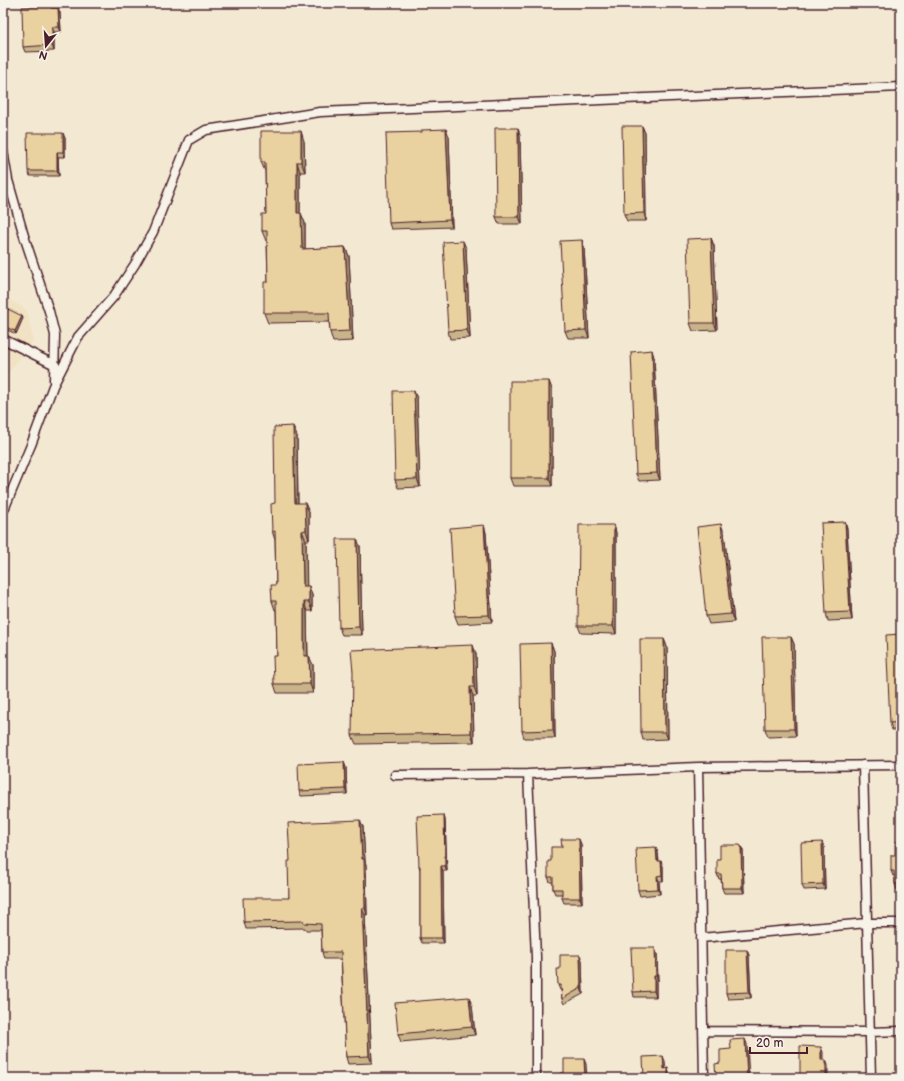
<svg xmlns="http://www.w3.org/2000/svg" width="904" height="1081" viewBox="0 0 904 1081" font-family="'Balsamiq Sans',sans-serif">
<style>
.built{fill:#f0e2c3}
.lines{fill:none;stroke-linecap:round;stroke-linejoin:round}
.lane-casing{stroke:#4a1f2b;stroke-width:11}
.lane{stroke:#f7f3e8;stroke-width:8}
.wall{fill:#c9b48a;stroke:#4a1f2b}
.shaded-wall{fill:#a49270;stroke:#4a1f2b}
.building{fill:#ead1a0;stroke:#4a1f2b}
</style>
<rect width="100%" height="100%" fill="#f3e9d2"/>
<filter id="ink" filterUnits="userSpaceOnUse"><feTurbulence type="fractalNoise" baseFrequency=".025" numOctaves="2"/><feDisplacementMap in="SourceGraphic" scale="8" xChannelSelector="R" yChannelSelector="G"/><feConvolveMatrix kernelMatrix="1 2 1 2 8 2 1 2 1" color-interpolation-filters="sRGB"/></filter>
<g filter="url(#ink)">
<!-- built -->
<path class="built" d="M3 296 27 310 33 341 3 380Z"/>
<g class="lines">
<!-- lane casing -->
<g class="lane-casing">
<path id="lane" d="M3 151 8 180 24 236 49 311 55 335 54 381
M3 339 55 365
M3 512 31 445 53 386 78 337 114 296 135 264 153 232 189 140 206 130 320 112 901 87
M863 765 871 1078
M698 767 704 1078
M528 774 536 957V1078
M395 775 528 774 698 767 901 765
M701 938 867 923H901
M703 1031 869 1032 901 1031"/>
</g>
<!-- lane -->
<use href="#lane" class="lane"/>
</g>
<!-- wall -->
<path class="wall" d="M51 6V8H58L60 13 61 32H54V51L25 52 23 47Z
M642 126 645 133 646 221H627L624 214Z
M518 128 520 136 522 224H499L496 217Z
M449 136 452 227 391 229 389 223Z
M65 138V157H58L59 176H30L28 171Z
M304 141 305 172H300V213L305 223V249L345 247 349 256 353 341 333 342 330 332 329 322 268 323 264 313 268 282 267 241H266L262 231 266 214 265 171 261 162Z
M711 238 714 246 717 330 693 331 690 323Z
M582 240 584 247 589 338H568L565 331Z
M466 248 470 338 450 339 448 331Z
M23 318 16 334 3 328V319Z
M654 357 660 480 639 481 636 474Z
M552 389V486H513L510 478Z
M417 398 420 487 398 488 395 480Z
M297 436 298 503 309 512V540H306V586L312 595V611H307L308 656 313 665V693H277L274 684 277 656 276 610H275L272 601 276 585 275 540 272 531 275 503Z
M845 522 847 529 852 620 828 621 826 613Z
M484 525 486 533 492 622 458 624 455 616Z
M614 525 616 533V634L581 633 578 626Z
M724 532 734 622 709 624 706 616Z
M360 546 362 635H342L339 628Z
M901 634V730H892L890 723Z
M791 637 794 644 796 736 768 737 765 729Z
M664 639 667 647 668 739 643 740 641 732Z
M551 643 554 651 555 738H524L522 731Z
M476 654 477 696H473L474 742 356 744 352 735Z
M344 762 346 768 347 794 301 796 299 791Z
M444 815 445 820 447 871H443L444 943H422L420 938V870L419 866Z
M360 820 363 827 365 861 366 865 367 915H365L372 1063 348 1064 346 1057 341 959H324L322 952 321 930H306L305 928 246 929 244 922 289 898 290 861Z
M901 842V890H897L895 884V876H893L891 871 895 855Z
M581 844 582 903H564L562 898V894H555L553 889V882H550L548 877 551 861 562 847Z
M741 846 743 851 744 893H724L722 888 721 879H719L717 874 720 859Z
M824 847 825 889 804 890 802 885Z
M658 853 659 861 663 866V881H659L660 894 640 896 638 890Z
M657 954 658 981H656V997H634L633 992Z
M749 955 751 998 728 999 726 993Z
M582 960 583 994 564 1004 562 999 561 990H560L558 985 560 969Z
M472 1005 475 1035 401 1042 398 1034Z"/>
<!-- shaded-wall -->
<path class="shaded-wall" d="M58 8 60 13 61 32 59 27Z
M52 27 54 32V51L52 45Z
M642 126 645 133 646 221 644 213Z
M518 128 520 136 522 224 519 217Z
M446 129 449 136 452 227 450 220Z
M301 131 304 141 305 172 301 162Z
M63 133 65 138V157L63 152Z
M57 152 58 157 59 176 57 171Z
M297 162 300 172V223L297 213Z
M301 213 305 223V259L302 249Z
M711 238 714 246 717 330 714 323Z
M582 240 584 247 589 338 586 330Z
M463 241 466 248 470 338 467 330Z
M345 247 349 256 353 341 350 331Z
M22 316 23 318 16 334 15 331Z
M652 350 654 357 660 480 657 473Z
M549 381 552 389V486L549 478Z
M414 391 417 398 420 487 417 479Z
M293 426 297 436 298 512 295 503Z
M305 503 309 512V540L306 530Z
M845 522 847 529 852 620 850 612Z
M721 524 724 532 734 622 731 614Z
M484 525 486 533 492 622 489 615Z
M614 525 616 533V634L613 626Z
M302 531 306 540 307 595 303 586Z
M357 539 360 546 362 635 359 627Z
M309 586 312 595V611L309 602Z
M304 602 307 611 308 665 304 656Z
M791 637 794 644 796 736 794 729Z
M664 639 667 647 668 739 665 732Z
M551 643 554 651 555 738 553 730Z
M473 645 476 654 477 696 474 687Z
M309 656 313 665V693L310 684Z
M470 687 473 696 474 742 471 733Z
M344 762 346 768 347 794 345 789Z
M444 815 445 820 447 871 445 866Z
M360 820 363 827 365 861 366 865 367 915 365 908Z
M579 839 581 844 582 903 580 898Z
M822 842 824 847 825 889 823 884Z
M741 846 743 851 744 893 742 888Z
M656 847 658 853 659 866 657 861Z
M661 861 663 866V881L662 875Z
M441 866 443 871 444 943 442 938Z
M657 876 659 881 660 894 658 889Z
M362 908 365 915 372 1063 369 1056Z
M655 948 657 954 658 981 656 976Z
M747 950 749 955 751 998 749 992Z
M580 955 582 960 583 994 581 988Z
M654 976 656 981V997L654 991Z
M469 997 472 1005 475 1035 472 1027Z
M745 1039 747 1044 749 1078H747Z
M821 1047 823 1052V1065L821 1060Z
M663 1056 665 1061 666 1074 664 1069Z
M584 1059 586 1064 587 1078H585Z
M826 1060 828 1065V1078H826Z
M668 1068 669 1074 670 1078H668Z"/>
<!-- building -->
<path class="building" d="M51 6V8H58L59 27H52V45L23 47 22 7Z
M622 126H642L644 213 624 214Z
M495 128H518L519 217H496Z
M446 129 450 220 389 223 386 133 422 132V130Z
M261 131H301V162H297V213H301L302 249 345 247 350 331 330 332 329 313H264V282H268L267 231H262V214H266L265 162H261Z
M27 133H63V152H57V171H28Z
M711 238 714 323H690L687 239Z
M582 240 586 330 565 331 560 241Z
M463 241 467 330 448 331 443 242Z
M8 309 22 316 15 331 3 326V319Z
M652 350 657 473 636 474 631 352Z
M510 381H549V478H510Z
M393 391H414L417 479 395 480Z
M293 426 295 503H305L306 530 302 531 303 586H309V602H304V656H309L310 684H274L273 656H277L276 601H272L271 585H276L275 531H272L271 504 275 503 274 427Z
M845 522 850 612 826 613 821 523Z
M721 524 731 614 706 616 697 527Z
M484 525 489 615 455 616 450 528Z
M579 525H614L613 626H578Z
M337 539H357L359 627 339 628Z
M901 634V722L890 723 886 635Z
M762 637H791L794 729H765Z
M640 639H664L665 732H641Z
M551 643 553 730 522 731 520 644Z
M473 645 474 687H470L471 733 352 735 353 672 351 650Z
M344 762 345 789 299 791 298 764Z
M444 815 445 866H441L442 938H420V866H419L417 816Z
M360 820 362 859H364L365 908H362L369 1056 346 1057 341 952H322L321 924 304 923 303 921 244 922 243 898H289L288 861H290L288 823Z
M561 839H579L580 898H562V889H553V877H548V861H551V847H562Z
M822 842 823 884 802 885 801 843Z
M895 842H901V884H895L894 871H891V855H895Z
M720 845H740L741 846 742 888H722L721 874H717V859H720Z
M656 847 657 861H661L662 875 657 876 658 889 638 890 636 848Z
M631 948H655L656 976H654V991L633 992Z
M726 950H747L749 992 726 993Z
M560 955H580L581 988 562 999 561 985H558L557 969H560Z
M469 997 472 1027 398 1034 395 1003Z
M745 1039 747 1078H716L715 1064 720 1063V1050L731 1049 730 1040Z
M800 1046 821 1047V1060H826V1077H820V1078H800Z
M663 1056 664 1069 668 1068V1078H644L643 1057Z
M564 1059H584L585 1078H561V1073H564Z"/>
</g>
<!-- margin -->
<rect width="904" height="1081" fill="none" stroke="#f7f3e8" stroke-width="16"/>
<rect x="8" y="8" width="888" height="1065" fill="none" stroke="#4a1f2b" stroke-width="1.5" filter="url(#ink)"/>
<!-- north arrow -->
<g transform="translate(46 46) rotate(197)" stroke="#f7f3e8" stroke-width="3" paint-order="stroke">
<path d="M0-3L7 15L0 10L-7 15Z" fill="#4a1f2b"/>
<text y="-6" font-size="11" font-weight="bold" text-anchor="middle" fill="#4a1f2b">N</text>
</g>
<!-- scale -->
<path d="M750 1047v6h57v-6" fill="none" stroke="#4a1f2b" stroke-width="2"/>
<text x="756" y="1047" font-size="12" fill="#4a1f2b" stroke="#f7f3e8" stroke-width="3" paint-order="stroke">20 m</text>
</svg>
